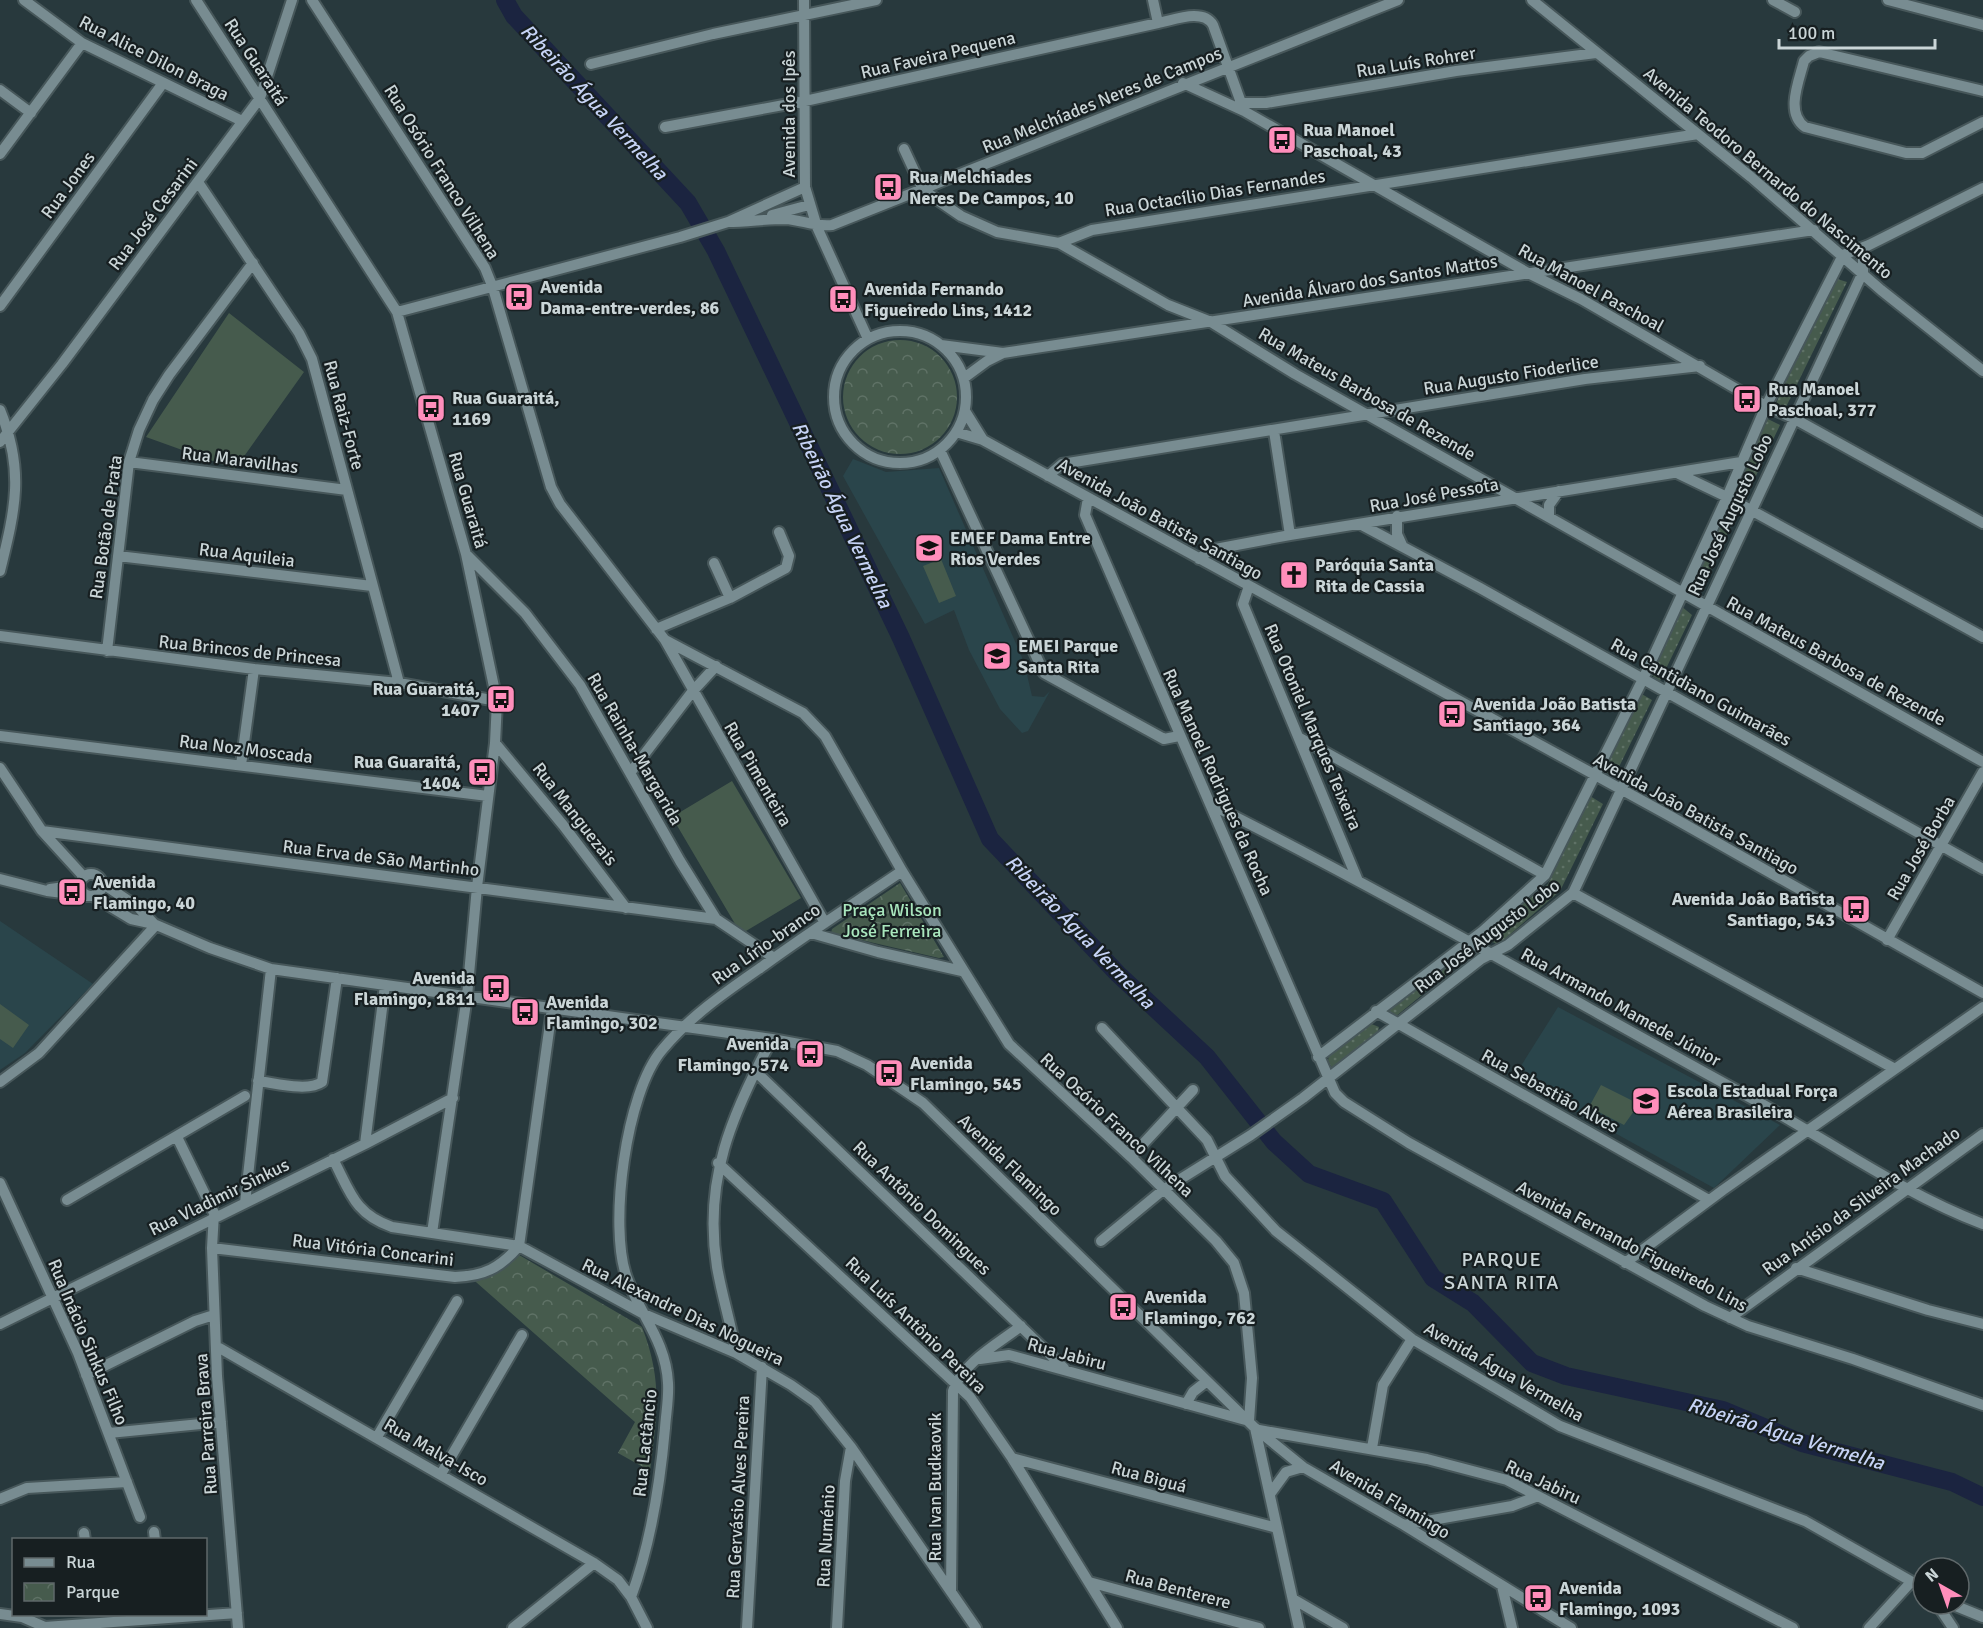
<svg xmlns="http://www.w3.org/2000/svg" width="1983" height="1628" viewBox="0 0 1983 1628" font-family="Signika,sans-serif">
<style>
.built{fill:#2a454b}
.grass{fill:url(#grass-dots)}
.park{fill:url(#park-crowns)}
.garden{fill:#465b4d}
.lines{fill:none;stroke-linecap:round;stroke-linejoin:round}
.river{stroke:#1b2440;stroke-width:18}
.minor-casing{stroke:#47575a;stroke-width:14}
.minor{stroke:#788c91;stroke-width:10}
.labels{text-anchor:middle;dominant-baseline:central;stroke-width:4.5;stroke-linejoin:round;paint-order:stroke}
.street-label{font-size:18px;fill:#cad5d7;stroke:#171f21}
.poi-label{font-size:18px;font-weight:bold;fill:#cad5d7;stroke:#171f21;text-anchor:start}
.park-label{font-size:18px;fill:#a9e6bd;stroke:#171f21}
.water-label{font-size:20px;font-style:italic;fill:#c6d3f5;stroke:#171f21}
.neighbourhood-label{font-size:20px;letter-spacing:1.5px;fill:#cad5d7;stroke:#171f21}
</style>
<defs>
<pattern id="grass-dots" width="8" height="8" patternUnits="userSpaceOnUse" patternTransform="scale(1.5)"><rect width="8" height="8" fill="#465b4d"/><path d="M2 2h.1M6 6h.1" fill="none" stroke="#5f7266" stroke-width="1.8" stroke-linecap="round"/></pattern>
<pattern id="park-crowns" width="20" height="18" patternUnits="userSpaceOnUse" patternTransform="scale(1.5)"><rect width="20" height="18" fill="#465b4d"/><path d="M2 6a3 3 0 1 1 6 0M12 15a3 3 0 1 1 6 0" fill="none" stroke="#5f7266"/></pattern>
</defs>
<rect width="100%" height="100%" fill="#28393d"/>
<!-- built -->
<path class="built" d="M853 459 886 472 939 468 1024 662 1032 696 1044 697 1050 691 1028 731 1022 733 1000 709 969 650 954 610 925 624 843 476Z
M0 921 93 984 25 1053 0 1070Z
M1558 1007 1780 1125 1714 1188 1514 1077Z"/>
<!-- grass -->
<path class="grass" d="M1834 278 1847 282 1786 407 1776 403Z
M1768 419 1780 425 1745 499 1732 489Z
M1729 509 1735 517 1700 594 1687 584 1723 512Z
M1681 606 1692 615 1660 681 1648 673Z
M1640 693 1652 700 1614 777 1603 770Z
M1590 796 1603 804 1560 891 1498 945 1482 936 1548 884Z
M1463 950 1472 954 1395 1017 1386 1015V1008Z
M1369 1023 1379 1027 1377 1035 1332 1068 1328 1061 1329 1053Z"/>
<!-- park -->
<path class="park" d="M843 397a57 57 0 1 1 114 0a57 57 0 1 1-114 0Z
M900 883 944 957 939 958 831 933 832 929Z
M514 1252 642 1327C663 1381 657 1415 650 1471L618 1453 635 1422 468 1275Z"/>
<!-- garden -->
<path class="garden" d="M229 313 304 372 235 469 146 437Z
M941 559 956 596 939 603 923 566Z
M732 781 801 898 741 934 672 817Z
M0 1004 29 1025 13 1048 0 1039Z
M1601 1085 1639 1104 1624 1125 1589 1107Z"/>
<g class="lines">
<!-- river -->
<path class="river" d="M505 0 514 16 688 203 716 251 901 638 990 839 1118 974 1207 1057 1274 1142 1309 1174 1383 1201 1433 1278 1473 1303 1532 1363 1566 1376 1723 1410 1802 1443 1952 1482 1983 1497"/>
<!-- minor casing -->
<g class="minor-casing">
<path id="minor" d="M24 0 82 43 242 121
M196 0 397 312 466 554 497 701 495 743 477 887 467 996 432 1233
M312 0 485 268 493 288 551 487 560 504 665 640 803 713 825 736 902 871 1009 1044 1131 1157 1216 1241 1234 1263 1244 1293 1252 1378 1249 1421 1009 1355 980 1359
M804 0 805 187 817 227 868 339
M1153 0 1158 23
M1532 0 1751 177 1881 290 1983 371
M1773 0 1795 12
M1888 0 1983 25
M591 64 713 34 876 0
M1183 83 1244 111 1528 273 1581 299 1766 406 1793 418 1983 523
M0 90 31 113
M1983 91 1819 52 1809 56 1804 61C1799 81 1785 113 1805 127L1906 153H1922L1983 122
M1242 103H1266L1456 71 1596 53
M665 127 805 101 1158 23C1174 20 1203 8 1213 25L1244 111
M904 149 923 190 961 216 997 232 1059 243 1168 305 1211 322 1295 374 1983 762
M0 154 82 43
M198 182 299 333 312 359 399 683
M772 215 809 205
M728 222C747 222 766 219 785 219 802 220 815 227 832 225L1398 0
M1059 243 1092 230 1698 134
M0 306 163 83
M397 312 680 237 728 222 805 187
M834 397a66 66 0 1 1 132 0a66 66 0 1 1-132 0Z
M941 345 1003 353 1814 230
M964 378 987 361 1003 353
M0 410C25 471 15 510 0 571
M965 411 983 440
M1274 431 1290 535
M956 432 983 440 1670 816 1983 993
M0 442 62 364 260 98 292 0
M940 450 1044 673 1164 739 1179 736
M129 462 347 490
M1679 474 1727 497 1983 637
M1048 476 1062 464 1585 379 1700 366
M1088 498 1085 515 1335 1093 1344 1102 1409 1143 1705 1306 1748 1326 1853 1359 1983 1405
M1397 516V534L1402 545
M1549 516V505L1559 491
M1360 524 1480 588 1983 869
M466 554 525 613 580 685 680 861 716 919 774 958
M118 556 372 586
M1199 559 1210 550 1290 535 1741 462
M714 563 730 598
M1249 586 1243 604 1358 881
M656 629 730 598 786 568 789 556 779 532
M0 636 254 669 399 683 497 701
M665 640 825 923
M107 651 129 462 139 430 153 400 169 375 253 263
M0 736 488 796
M1300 738 1545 875
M495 743 563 825 626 908
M241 765 254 669
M0 768 42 831 84 877
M630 773 692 692 716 666
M1210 804C1397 898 1577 1003 1760 1103 1834 1144 1904 1194 1983 1224
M42 831 716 919
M80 885a11 11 0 1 1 22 0a11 11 0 1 1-22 0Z
M0 879 47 891 87 896
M102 883 139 908 154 924
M50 889 80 885
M1573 893 1895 1069
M93 896 131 919 154 924 210 948 271 969 772 1039 837 1051 867 1065 923 1103 1255 1428 1303 1467 1404 1525 1571 1628
M811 933 878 952 962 971
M1887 940 1983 772
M1376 1011 1709 1200
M1102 1028 1207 1140 1225 1176 1276 1231 1412 1339 1560 1426 1805 1521 1923 1588
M1318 1057 1483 931 1545 875 1643 679 1727 497 1766 406 1843 255 1869 245 1983 188
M755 1071 1064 1368
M258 1081C275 1083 308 1092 322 1082L337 978
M0 1082 39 1053 156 925
M177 1137 214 1213 212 1248 217 1376 238 1628
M365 1144 385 985
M1131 1157 1193 1090
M333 1159C350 1191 354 1214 392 1227L519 1246 644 1314 736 1353 791 1385 815 1402 851 1447 976 1628
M718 1163 970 1397 1012 1458 1117 1628
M0 1183 78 1353 140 1517
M67 1200 245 1096
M245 1203 271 969
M1101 1241 1163 1190 1251 1135 1303 1098 1481 959 1508 945 1573 893 1863 272V248
M519 1246 552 1009
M212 1248 455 1277C484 1276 500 1268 519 1246
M1625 1263 1723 1190 1983 1007
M1796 1268 1928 1310 1983 1324
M1730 1318 1983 1134
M0 1324 365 1144 453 1098
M216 1346 594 1563 618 1580 631 1597
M736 1353C731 1324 722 1296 717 1267 703 1180 732 1114 772 1039
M86 1375 195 1321 214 1315
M1186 1404 1193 1392 1207 1381
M1255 1428 1299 1628
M1259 1430 1427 1459 1507 1480 1793 1628
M109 1433 221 1422
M377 1437 457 1301
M1372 1448 1383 1385 1412 1339
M1012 1458 1277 1528
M441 1474 522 1335
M1270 1494 1286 1472 1303 1467
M0 1499 27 1488 127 1482
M1404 1525 1512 1506 1538 1496
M154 1532 155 1540
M84 1533 85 1540
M1089 1582 1259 1628
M1502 1586 1512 1628
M951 1591 953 1391C962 1363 999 1343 1021 1326
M1293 1599 1343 1628
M1937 1604 1953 1628
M1951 1604 1983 1617
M0 1614 22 1617 45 1627 237 1613
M513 1628 594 1563
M647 1628 631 1597C651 1543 660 1485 665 1428 666 1413 669 1398 668 1383 666 1341 640 1315 627 1278 608 1227 626 1092 662 1050 690 1016 727 991 763 966 808 933 855 903 902 871
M747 1628 762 1367
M837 1628 845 1481 851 1447
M1869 1628 1911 1582"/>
</g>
<!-- minor -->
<use href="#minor" class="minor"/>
</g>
<!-- icons -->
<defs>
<g id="bus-square" transform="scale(1.5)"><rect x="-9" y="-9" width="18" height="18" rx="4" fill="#ff8ebb" stroke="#171f21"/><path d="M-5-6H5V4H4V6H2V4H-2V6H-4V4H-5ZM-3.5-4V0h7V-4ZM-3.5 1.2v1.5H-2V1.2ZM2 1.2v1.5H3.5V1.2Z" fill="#111"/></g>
<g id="school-square" transform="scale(1.5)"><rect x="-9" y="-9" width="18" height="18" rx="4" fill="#ff8ebb" stroke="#171f21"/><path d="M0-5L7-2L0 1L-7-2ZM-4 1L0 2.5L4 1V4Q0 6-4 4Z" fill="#111"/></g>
<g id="church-square" transform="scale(1.5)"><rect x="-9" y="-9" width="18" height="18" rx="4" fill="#ff8ebb" stroke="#171f21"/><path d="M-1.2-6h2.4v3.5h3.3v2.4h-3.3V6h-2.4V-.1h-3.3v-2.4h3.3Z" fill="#111"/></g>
</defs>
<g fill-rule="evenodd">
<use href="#bus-square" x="1282" y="140"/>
<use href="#bus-square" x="888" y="187"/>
<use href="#bus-square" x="519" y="297"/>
<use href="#bus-square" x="843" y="299"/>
<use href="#bus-square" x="1747" y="399"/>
<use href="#bus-square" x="431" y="408"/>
<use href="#school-square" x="929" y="548"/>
<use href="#church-square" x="1294" y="575"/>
<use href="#school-square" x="997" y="656"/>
<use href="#bus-square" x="501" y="699"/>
<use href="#bus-square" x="1452" y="714"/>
<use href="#bus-square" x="482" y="772"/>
<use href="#bus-square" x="72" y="892"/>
<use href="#bus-square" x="1856" y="909"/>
<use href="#bus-square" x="496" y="988"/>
<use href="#bus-square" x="525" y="1012"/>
<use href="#bus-square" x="810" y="1054"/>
<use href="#bus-square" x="889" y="1073"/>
<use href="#school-square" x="1646" y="1101"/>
<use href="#bus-square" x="1123" y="1307"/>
<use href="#bus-square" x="1538" y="1598"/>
</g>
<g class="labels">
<!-- street labels -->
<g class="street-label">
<text transform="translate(938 55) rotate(-13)">Rua Faveira Pequena</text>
<text transform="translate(154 58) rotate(27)">Rua Alice Dilon Braga</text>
<text transform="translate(256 62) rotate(57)">Rua Guaraitá</text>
<text transform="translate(1416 62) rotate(-9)">Rua Luís Rohrer</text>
<text transform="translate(1102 100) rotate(-22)">Rua Melchíades Neres de Campos</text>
<text transform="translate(789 114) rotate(-90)">Avenida dos Ipês</text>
<text transform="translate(442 172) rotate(58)">Rua Osório Franco Vilhena</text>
<text transform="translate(1768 173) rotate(40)">Avenida Teodoro Bernardo do Nascimento</text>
<text transform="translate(68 185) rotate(-54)">Rua Jones</text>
<text transform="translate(1215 193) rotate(-9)">Rua Octacílio Dias Fernandes</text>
<text transform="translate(153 214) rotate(-53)">Rua José Cesarini</text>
<text transform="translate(1370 281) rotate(-9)">Avenida Álvaro dos Santos Mattos</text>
<text transform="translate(1591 288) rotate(29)">Rua Manoel Paschoal</text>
<text transform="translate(1511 375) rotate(-9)">Rua Augusto Fioderlice</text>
<text transform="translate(1367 394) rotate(30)">Rua Mateus Barbosa de Rezende</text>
<text transform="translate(344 415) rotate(75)">Rua Raiz-Forte</text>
<text transform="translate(240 460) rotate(7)">Rua Maravilhas</text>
<text transform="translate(1434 495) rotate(-10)">Rua José Pessota</text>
<text transform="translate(468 500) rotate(74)">Rua Guaraitá</text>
<text transform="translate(1730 515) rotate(-65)">Rua José Augusto Lobo</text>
<text transform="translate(1160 519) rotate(29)">Avenida João Batista Santiago</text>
<text transform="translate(106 527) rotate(-82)">Rua Botão de Prata</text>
<text transform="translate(247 555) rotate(7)">Rua Aquileia</text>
<text transform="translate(250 651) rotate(6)">Rua Brincos de Princesa</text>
<text transform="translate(1836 661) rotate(29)">Rua Mateus Barbosa de Rezende</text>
<text transform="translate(1701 692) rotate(29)">Rua Cantidiano Guimarães</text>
<text transform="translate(1313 727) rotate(67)">Rua Otoniel Marques Teixeira</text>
<text transform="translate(246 749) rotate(7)">Rua Noz Moscada</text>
<text transform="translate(635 749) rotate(60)">Rua Rainha-Margarida</text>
<text transform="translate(758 774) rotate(60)">Rua Pimenteira</text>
<text transform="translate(1218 782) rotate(66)">Rua Manoel Rodrigues da Rocha</text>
<text transform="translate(575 814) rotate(52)">Rua Manguezais</text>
<text transform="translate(1696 814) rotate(29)">Avenida João Batista Santiago</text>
<text transform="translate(1921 848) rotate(-60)">Rua José Borba</text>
<text transform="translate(381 858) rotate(7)">Rua Erva de São Martinho</text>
<text transform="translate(1487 936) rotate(-37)">Rua José Augusto Lobo</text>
<text transform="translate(766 944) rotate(-35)">Rua Lírio-branco</text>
<text transform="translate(1621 1007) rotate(29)">Rua Armando Mamede Júnior</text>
<text transform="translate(1550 1091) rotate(29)">Rua Sebastião Alves</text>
<text transform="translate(1117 1125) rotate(43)">Rua Osório Franco Vilhena</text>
<text transform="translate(1010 1165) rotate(44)">Avenida Flamingo</text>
<text transform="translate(219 1197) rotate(-26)">Rua Vladimir Sinkus</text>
<text transform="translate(1861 1201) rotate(-36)">Rua Anísio da Silveira Machado</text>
<text transform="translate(922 1208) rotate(44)">Rua Antônio Domingues</text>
<text transform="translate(1632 1246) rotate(28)">Avenida Fernando Figueiredo Lins</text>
<text transform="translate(373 1250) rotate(7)">Rua Vitória Concarini</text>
<text transform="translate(683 1312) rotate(26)">Rua Alexandre Dias Nogueira</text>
<text transform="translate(916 1325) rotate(44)">Rua Luís Antônio Pereira</text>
<text transform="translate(88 1342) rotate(67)">Rua Inácio Sinkus Filho</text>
<text transform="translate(1067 1354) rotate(15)">Rua Jabiru</text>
<text transform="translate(1504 1372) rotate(30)">Avenida Água Vermelha</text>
<text transform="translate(206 1424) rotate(-94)">Rua Parreira Brava</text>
<text transform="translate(645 1443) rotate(-84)">Rua Lactâncio</text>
<text transform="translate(436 1452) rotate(30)">Rua Malva-Isco</text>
<text transform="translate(1149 1477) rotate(15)">Rua Biguá</text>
<text transform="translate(1543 1482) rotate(25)">Rua Jabiru</text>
<text transform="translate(935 1487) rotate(-90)">Rua Ivan Budkaovik</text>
<text transform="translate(738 1497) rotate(-87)">Rua Gervásio Alves Pereira</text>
<text transform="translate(1390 1499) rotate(31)">Avenida Flamingo</text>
<text transform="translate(826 1536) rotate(-87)">Rua Numénio</text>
<text transform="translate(1178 1589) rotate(15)">Rua Benterere</text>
</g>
<!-- poi labels -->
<g class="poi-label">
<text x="1303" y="130">Rua Manoel<tspan x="1303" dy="21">Paschoal, 43</tspan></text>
<text x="909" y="177">Rua Melchiades<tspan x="909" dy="21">Neres De Campos, 10</tspan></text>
<text x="540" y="287">Avenida<tspan x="540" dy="21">Dama-entre-verdes, 86</tspan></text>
<text x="864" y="289">Avenida Fernando<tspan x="864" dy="21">Figueiredo Lins, 1412</tspan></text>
<text x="1768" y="389">Rua Manoel<tspan x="1768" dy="21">Paschoal, 377</tspan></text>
<text x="452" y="398">Rua Guaraitá,<tspan x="452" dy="21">1169</tspan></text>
<text x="950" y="538">EMEF Dama Entre<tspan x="950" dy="21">Rios Verdes</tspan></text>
<text x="1315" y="565">Paróquia Santa<tspan x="1315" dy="21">Rita de Cassia</tspan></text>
<text x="1018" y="646">EMEI Parque<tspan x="1018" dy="21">Santa Rita</tspan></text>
<text x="480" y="689" text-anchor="end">Rua Guaraitá,<tspan x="480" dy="21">1407</tspan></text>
<text x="1473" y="704">Avenida João Batista<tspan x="1473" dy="21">Santiago, 364</tspan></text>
<text x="461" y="762" text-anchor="end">Rua Guaraitá,<tspan x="461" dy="21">1404</tspan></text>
<text x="93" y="882">Avenida<tspan x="93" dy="21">Flamingo, 40</tspan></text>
<text x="1835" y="899" text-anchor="end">Avenida João Batista<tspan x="1835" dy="21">Santiago, 543</tspan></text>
<text x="475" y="978" text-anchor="end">Avenida<tspan x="475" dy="21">Flamingo, 1811</tspan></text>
<text x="546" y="1002">Avenida<tspan x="546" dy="21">Flamingo, 302</tspan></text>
<text x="789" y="1044" text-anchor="end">Avenida<tspan x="789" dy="21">Flamingo, 574</tspan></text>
<text x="910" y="1063">Avenida<tspan x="910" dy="21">Flamingo, 545</tspan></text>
<text x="1667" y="1091">Escola Estadual Força<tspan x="1667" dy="21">Aérea Brasileira</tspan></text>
<text x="1144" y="1297">Avenida<tspan x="1144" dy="21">Flamingo, 762</tspan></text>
<text x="1559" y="1588">Avenida<tspan x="1559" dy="21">Flamingo, 1093</tspan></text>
</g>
<!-- park labels -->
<g class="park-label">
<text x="892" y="910">Praça Wilson<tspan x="892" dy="21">José Ferreira</tspan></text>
</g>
<!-- water labels -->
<g class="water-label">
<text transform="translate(594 102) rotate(47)">Ribeirão Água Vermelha</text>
<text transform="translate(842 515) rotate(64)">Ribeirão Água Vermelha</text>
<text transform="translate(1080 932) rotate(46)">Ribeirão Água Vermelha</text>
<text transform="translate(1786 1434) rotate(17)">Ribeirão Água Vermelha</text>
</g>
<!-- neighbourhood labels -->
<g class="neighbourhood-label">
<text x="1502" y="1259">PARQUE<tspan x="1502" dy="23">SANTA RITA</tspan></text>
</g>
</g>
<!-- legend -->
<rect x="12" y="1538" width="195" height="78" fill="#171f21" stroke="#5f686a" stroke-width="1.5"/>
<rect x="24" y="1558" width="30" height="9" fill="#788c91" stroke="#5f686a" stroke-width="1.5"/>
<text x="66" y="1568" font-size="18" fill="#cad5d7">Rua</text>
<rect x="24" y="1583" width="30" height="18" fill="url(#park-crowns)" stroke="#5f686a" stroke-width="1.5"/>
<text x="66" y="1598" font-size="18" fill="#cad5d7">Parque</text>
<!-- north arrow -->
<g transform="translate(1941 1586) rotate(320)"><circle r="28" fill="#171f21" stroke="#5f686a" stroke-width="1.5"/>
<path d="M0-4.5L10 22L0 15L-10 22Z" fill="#ff8ebb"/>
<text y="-9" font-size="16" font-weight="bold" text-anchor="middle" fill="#cad5d7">N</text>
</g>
<!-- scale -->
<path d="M1779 39v9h156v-9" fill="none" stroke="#cad5d7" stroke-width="3"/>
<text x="1788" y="39" font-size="18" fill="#cad5d7" stroke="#171f21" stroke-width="4.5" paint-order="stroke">100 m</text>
</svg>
